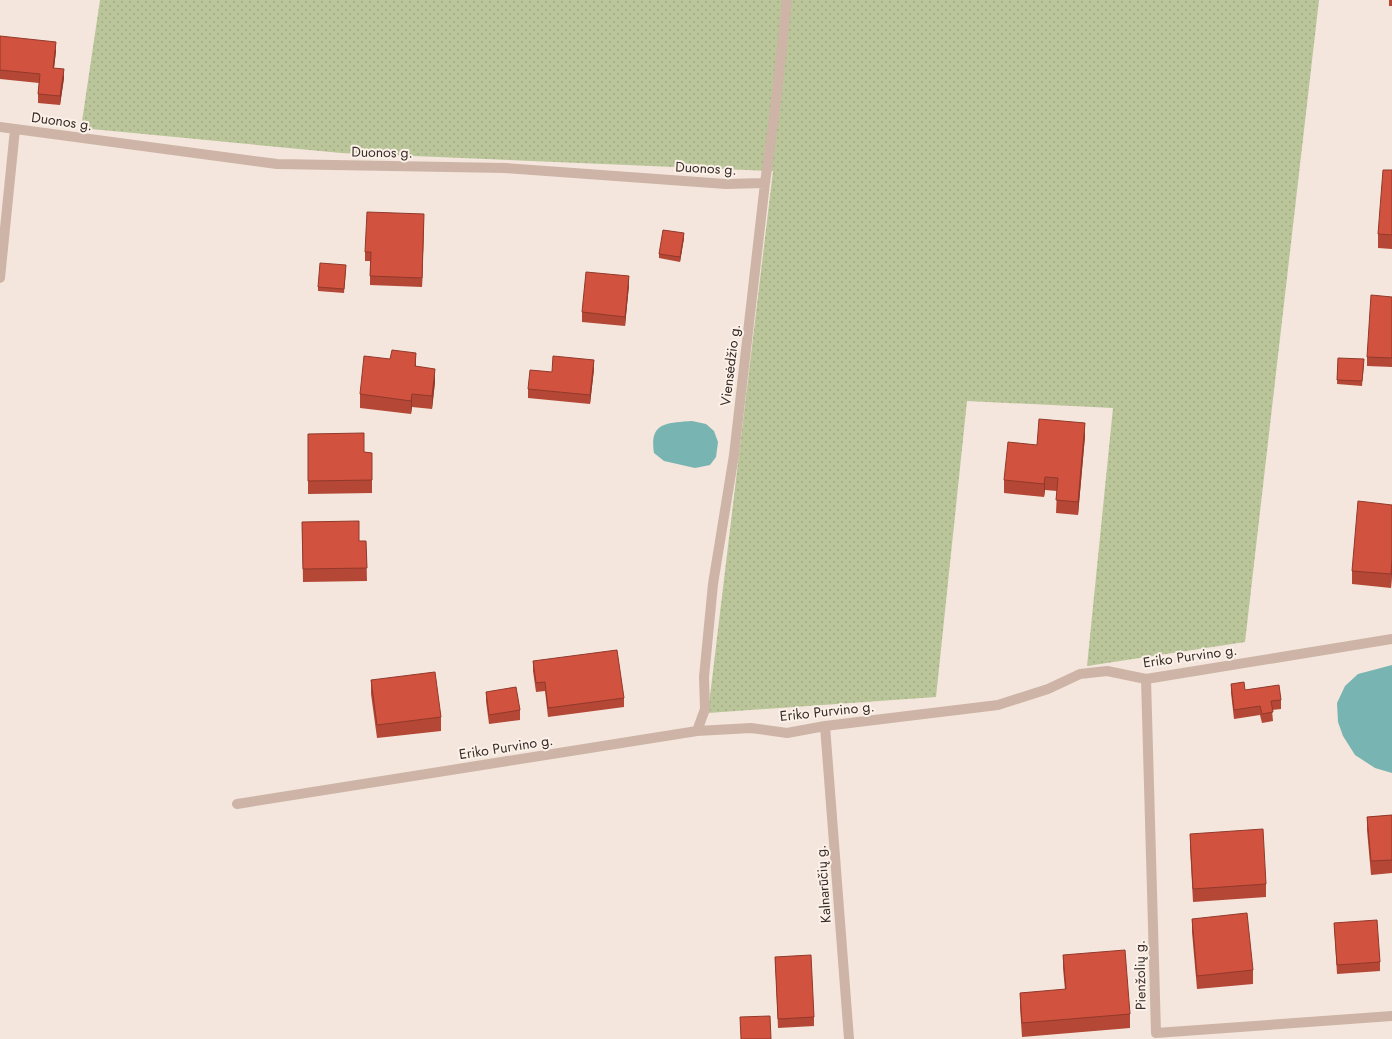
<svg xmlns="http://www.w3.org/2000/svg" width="1392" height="1039" viewBox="0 0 1392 1039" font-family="Jost,sans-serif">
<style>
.grass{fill:url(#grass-dots)}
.water{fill:#78b4b1}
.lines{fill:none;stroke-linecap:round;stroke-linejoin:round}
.street{stroke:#ceb4a7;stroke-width:10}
.wall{fill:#b44735}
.shaded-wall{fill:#92392b}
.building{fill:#d1523e;stroke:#92392b}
.labels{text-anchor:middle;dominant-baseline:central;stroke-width:4;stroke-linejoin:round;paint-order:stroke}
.street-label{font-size:14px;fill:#3a2c28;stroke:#fbf1e9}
</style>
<defs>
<pattern id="grass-dots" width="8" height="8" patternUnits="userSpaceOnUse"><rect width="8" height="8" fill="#bbc59a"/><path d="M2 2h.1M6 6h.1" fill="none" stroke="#a2a985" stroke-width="1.8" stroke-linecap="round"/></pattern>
</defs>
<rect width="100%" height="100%" fill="#f4e6dc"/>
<!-- grass -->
<path class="grass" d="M100 0H1319L1245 642 1087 666 1113 408 967 401 936 697 708 713 773 171 341 153 81 128Z"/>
<!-- water -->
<path class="water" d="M692 421 706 424 714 431 718 442 716 457 710 465 695 468 664 461 654 453C649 422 667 423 692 421Z
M1392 665V773L1375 768 1355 755 1343 736 1338 722 1337 703 1345 686 1358 674Z"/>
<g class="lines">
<!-- street -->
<path class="street" d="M0 127 277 164 505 168 726 184 765 183
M0 278 15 129
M1146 679 1156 1033 1392 1016
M825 726 849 1039
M697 731 705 709 704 677 713 584 734 455 765 183 775 110 787 0
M237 804 697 731 751 728 787 733 825 726 998 705 1048 689 1080 674 1107 671 1146 679 1392 639"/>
</g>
<!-- wall -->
<path class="wall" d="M1389 0H1392V6H1389Z
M0 36 56 51 54 68 64 78 60 105 38 103V94L39 83 0 79Z
M1392 170V249L1378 248V234Z
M424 223 422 287 370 285V261H365V252Z
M684 238 680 262 659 258V254Z
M346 269 344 293 318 291V287Z
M629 285 625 326 582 322V312Z
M1392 297V367L1367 366V357Z
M1338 358 1364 364 1362 386 1337 384Z
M416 366 435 382 432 409 412 407 411 414 360 408V394Z
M594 369 590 404 528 398V389L552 372Z
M308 434 364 452 372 453V493L308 494Z
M1085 436 1078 515 1056 513 1057 491 1045 490 1044 497 1004 493V480L1037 445Z
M1392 505V572L1391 588 1352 584V571Z
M302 522 359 541H366L367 581 303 582Z
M533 661 624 698V707L548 717 545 691 536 692 533 671Z
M371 680 441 717V731L377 738 371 694Z
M1231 684 1245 690 1281 700V709L1272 710 1273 721 1262 723 1260 715 1234 719 1231 693Z
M486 692 520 710V720L489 724 486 701Z
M1392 815V873L1371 875 1367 830V817Z
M1190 834 1266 884V897L1193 902 1190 847Z
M1192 919 1253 970V984L1197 989 1192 932Z
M1334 923 1380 962V971L1337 974Z
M1063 955 1130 1014V1028L1022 1037 1020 1007V993L1065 990 1063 968Z
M775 957 814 1017V1026L778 1028Z"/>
<!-- shaded-wall -->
<path class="shaded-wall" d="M56 42V51L53 77V68Z
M64 69V78L60 105V96Z
M424 214V223L422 287V278Z
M684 233V238L680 262V257Z
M629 276V285L625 326V317Z
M416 353V367L415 366Z
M594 360V369L590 404V395Z
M435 369V382L432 409V396Z
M412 394V407L411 414V401Z
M1085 423V436L1078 515V502Z
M1045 477V490L1044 497V484Z
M1392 559V572L1391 588V574Z"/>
<!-- building -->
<path class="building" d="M0 36 56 42 53 68 64 69 60 96 38 94 40 74 0 70Z
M1383 170H1392V235L1378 234Z
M367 212 424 214 422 278 370 276 371 252H365Z
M663 230 684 233 680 257 659 254Z
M320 263 346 265 344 289 318 287Z
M586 272 629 276 625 317 582 312Z
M1371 295 1392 297V358L1367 357Z
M392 350 416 353 415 366 435 369 432 396 412 394 411 401 360 394 364 356 390 359Z
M553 356 594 360 590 395 528 389 530 370 552 372Z
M1338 358 1364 359 1362 381 1337 380Z
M1039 419 1085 423 1078 502 1056 500 1058 478 1045 477 1044 484 1004 480 1008 442 1037 445Z
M364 433V452L372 453V480L308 481V434Z
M1358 501 1392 505V559L1391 574 1352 571Z
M359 521V541H366L367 568 303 569 302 522Z
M617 650 624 698 548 708 545 682 536 683 533 661Z
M435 672 441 717 377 725 371 680Z
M1244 682 1245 690 1279 685 1281 700 1271 701 1273 712 1262 714 1260 706 1234 710 1231 684Z
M516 687 520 710 489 715 486 692Z
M1392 815V860L1371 861 1367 817Z
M1263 829 1266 884 1193 889 1190 834Z
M1247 913 1253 970 1197 976 1192 919Z
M1377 920 1380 962 1337 965 1334 923Z
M1125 950 1130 1014 1022 1023 1020 993 1066 989 1063 955Z
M811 955 814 1017 778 1019 775 957Z
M770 1016 771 1039H741L740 1017Z"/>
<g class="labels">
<!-- street labels -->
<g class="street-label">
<text transform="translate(62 121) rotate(8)">Duonos g.</text>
<text transform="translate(382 152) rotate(1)">Duonos g.</text>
<text transform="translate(706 168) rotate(3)">Duonos g.</text>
<text transform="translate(730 365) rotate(-83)">Viensėdžio g.</text>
<text transform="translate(1190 656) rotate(-8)">Eriko Purvino g.</text>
<text transform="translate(827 711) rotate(-6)">Eriko Purvino g.</text>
<text transform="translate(506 747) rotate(-9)">Eriko Purvino g.</text>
<text transform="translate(823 884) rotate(-94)">Kalnarūčių g.</text>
<text transform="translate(1140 975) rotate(-91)">Pienžolių g.</text>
</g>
</g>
</svg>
